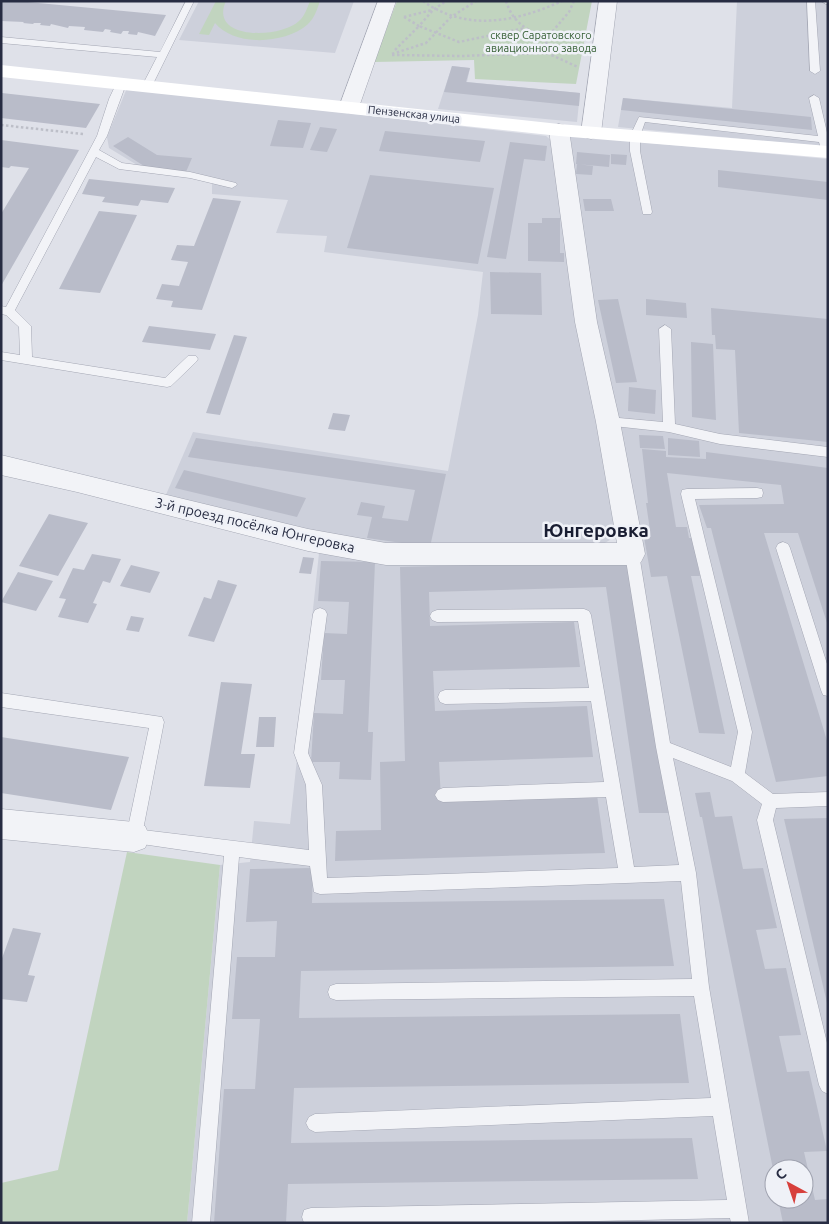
<svg xmlns="http://www.w3.org/2000/svg" width="829" height="1224" viewBox="0 0 829 1224" font-family="Ubuntu,sans-serif">
<style>
.built{fill:#cdd0db;fill-rule:evenodd}
.green{fill:#c1d4bf}
.building{fill:#b9bcc9}
.lines{fill:none;stroke-linecap:round;stroke-linejoin:round}
.lane-casing{stroke:#a4a7b4;stroke-width:1}
.street-casing{stroke:#a4a7b4;stroke-width:1}
.path{stroke:#bdbfc8;stroke-width:2.5;stroke-dasharray:2.5 2.5;stroke-linecap:butt}
.lane{fill:#f2f3f7;fill-rule:evenodd}
.street{fill:#f2f3f7;fill-rule:evenodd}
.secondary{fill:#fff;fill-rule:evenodd}
.labels{text-anchor:middle;dominant-baseline:central;stroke-width:5;stroke-linejoin:round;paint-order:stroke}
.far-park-label{font-size:11px;fill:#345e33;stroke:#eff1f7}
.far-street-label{font-size:11px;fill:#272c42;stroke:#eff1f7}
.street-label{font-size:14px;fill:#272c42;stroke:#eff1f7}
.district-label{font-size:19px;font-weight:bold;fill:#191d32;stroke:#eff1f7}
</style>
<rect width="100%" height="100%" fill="#dfe1e9"/>
<!-- built -->
<path class="built" d="M199 1H354L335 53 179 40Z
M737 1H828V147L618 127 623 98 732 108Z
M452 66 470 68 467 82 580 93 577 122 438 109Z
M127 88 546 136 553 142 620 527 613 538 600 546 376 545 165 497 193 432 448 471 478 315 483 272 324 252 327 236 276 233 288 200 212 194V177L142 168 109 148 107 137Z
M570 136 828 159V1223H187L220 865 250 862 254 821 290 824 319 553 375 558H637L590 292ZM774 1169H804V1199H774Z"/>
<!-- green -->
<path class="green" d="M216 1H226C208 40 280 39 299 21 305 16 307 8 310 1H320C317 10 314 19 307 25 284 44 235 47 215 23L209 35 199 34Z
M397 1H592L576 84 475 79 474 60 374 62Z
M127 852 220 865 187 1223H1V1183L58 1170Z"/>
<!-- building -->
<path class="building" d="M1 1H17L166 15 155 36 138 32 137 35 128 34 129 31H123L121 34 110 32 111 30 105 29 103 32 84 30 85 27 69 26 68 28 51 24 50 26 40 25 41 23H34L33 24 23 23 24 22 1 21Z
M452 66 470 68 466 82 580 93 579 106 444 92Z
M2 93 100 104 86 128 1 118Z
M623 98 811 117 812 130 621 110Z
M278 120 311 123 303 148 270 146Z
M320 127 337 129 327 152 310 150Z
M385 131 485 141 480 162 379 151Z
M128 137 157 155 192 158 186 172 147 168 113 146Z
M1 140 79 150 1 286V214L29 168 11 166 9 168 1 167Z
M510 142 547 146 545 161 524 159 506 259 487 257Z
M577 152 610 155 609 167 576 164Z
M611 154 627 155 626 165 611 164Z
M577 164 593 166 592 175 576 174Z
M718 170 828 182V200L718 187Z
M370 175 494 188 478 264 347 248Z
M89 179 175 188 168 203 141 200 138 206 102 202 105 197 82 194Z
M213 198 241 201 202 310 171 307 173 301 156 299 162 284 179 286 188 262 171 260 177 245 194 246Z
M583 199H611L614 211H585Z
M99 211 137 215 100 293 59 289Z
M542 218H560V253H564V262L528 261V223H542Z
M490 272 541 273 542 315 491 314Z
M618 299 637 382 616 383 598 300Z
M646 299 686 303 687 318 646 315Z
M711 308 828 319V442L739 433 735 350 716 349 715 335H712Z
M149 326 216 334 210 350 142 342Z
M234 335 247 337 220 415 206 413Z
M691 342 713 344 716 420 692 417Z
M629 387 656 390 655 414 628 411Z
M333 413 350 415 345 431 328 429Z
M639 435 663 436 665 449 640 448Z
M196 438 446 474 430 547 367 538 372 517 357 515 361 502 385 506 382 518 408 521 415 490 188 457Z
M668 438 699 441 700 457 668 455Z
M642 449 666 451V457L706 459V452L828 468V626L798 533H764L828 744V776L776 782 711 528H707L699 505 784 504 781 485 667 473 676 527H687L689 538H692L700 576H691L725 734 699 733 667 576 651 577 644 537H651L646 503H648Z
M184 470 306 498 297 517 175 488Z
M49 514 88 523 58 576 19 566Z
M92 554 121 559 110 583 103 581 93 603 97 604 88 623 58 617 66 599 59 598 73 568 84 570Z
M303 557 314 558 311 574 299 573Z
M321 561 375 562 368 732H373L371 780 339 779 340 762H311L314 713 343 714 345 680H321L324 633 347 634 349 602 318 601Z
M628 561 669 813H639L606 587 429 592 430 626 574 622 580 667 433 671 435 711 587 706 593 757 439 762 441 799 597 795 605 853 335 861 336 831 381 830 380 762 405 761 400 567Z
M131 565 160 572 150 593 120 586Z
M18 572 53 581 36 611 1 602Z
M218 580 237 585 214 642 188 636 204 597 211 599Z
M131 616 144 618 139 632 126 630Z
M221 682 252 684 241 754H255L250 788 204 786Z
M259 717H276L274 747H256Z
M1 737 129 757 111 810 1 793Z
M710 792 715 817 732 816 743 869 763 868 777 928 756 930 765 969 786 968 801 1035 779 1036 787 1072 809 1071 827 1151 804 1152 815 1200 828 1199V1223H783L778 1199H804V1169H773L702 817H700L695 793Z
M828 818V1003H827L784 819Z
M313 868 312 903 664 899 674 966 301 971 299 1018 680 1014 689 1083 294 1088 291 1143 692 1138 698 1179 288 1184 286 1223H214L224 1089H255L260 1019H232L237 957H275L277 921 246 922 250 869Z
M13 928 41 933 28 975 35 976 27 1002 1 999V961Z"/>
<g class="lines">
<!-- lane casing -->
<g class="lane-casing">
<path id="lane" d="M186 1H194L152 86 147 89 142 86 157 57 1 43V37L160 52Z
M807 1H815L820 71 815 74 810 71Z
M821 1H828V5Z
M121 81 126 84 107 136 99 150 122 163 190 172 236 183 237 185 232 188 190 178 119 169 96 157 15 310 31 326 32 357 165 378 188 356H196L198 359 196 362 171 386 167 387 1 360V352L20 355 19 327 6 315 1 314V306L6 307 97 136 109 99 116 84Z
M814 95 819 98 828 137V149H821L819 142 645 122 640 136V151L652 212 651 214H643L630 151V136L639 117 818 136 809 98Z
M665 325 671 329 675 424 720 434 828 447V457L720 444 669 432 604 425 602 422 604 419 608 417 663 422 659 329Z
M757 488 762 489 763 493 762 497 757 498 695 499 752 732 745 773 773 794 828 792V806L776 808 773 820 828 1047V1094L822 1091 819 1085 757 820 762 804 732 781 673 758 696 873 709 987 749 1223H731L730 1218 503 1223H304L302 1217 304 1210 311 1208 727 1200 713 1116 315 1132 309 1129 306 1123 309 1117 315 1114 711 1098 694 996 336 1000 330 998 328 992 330 986 336 984 692 979 681 881 320 894 314 892 310 866 239 857 210 1223H192L224 856 128 842 126 837 149 728 1 707V693L162 717 164 722 143 830 309 850 306 785 294 753 313 614 315 610 320 608 325 610 327 614 308 753 322 785 327 878 618 868 606 797 443 802 438 800 435 795 438 790 443 788 604 782 591 701 445 704 440 702 438 697 440 692 445 690 589 688 578 621 437 622 432 620 430 616 432 612 437 610 584 609 589 611 591 615 634 867 679 865 656 747 625 554 627 550 632 548 637 550 639 554 670 743 731 767 738 732 681 494 682 490 687 489Z
M783 542 788 544 790 548 828 667V696L823 695 821 690 776 548 778 544Z"/>
</g>
<!-- street casing -->
<g class="street-casing">
<path id="street" d="M378 1H396L359 107 356 111 349 113 342 111 339 107Z
M599 1H617L601 133 598 137 591 139 584 137 581 133Z
M559 124 566 126 569 130 597 322 620 422 645 554 641 562 632 565H386L308 551 77 492 1 475V455L308 529 386 543H617L596 422 575 322 549 130 552 126Z
M1 809 134 822 145 826 150 837 145 848 134 852 1 839Z"/>
</g>
<!-- path -->
<path class="path" d="M423 1C466 32 516 22 562 1
M506 1C513 23 526 29 546 39L547 53
M404 17 419 26 433 10 446 1
M404 17 432 10
M546 39 569 12 574 1
M395 50 419 26 459 42 525 28
M392 54 426 43 451 17 476 1
M392 55 461 56 547 53 578 67
M1 125 83 134"/>
<!-- lane -->
<use href="#lane" class="lane"/>
<!-- street -->
<use href="#street" class="street"/>
<!-- secondary -->
<path class="secondary" d="M1 65 559 124 828 146V158L559 136 1 77Z"/>
</g>
<g class="labels">
<!-- far-park labels -->
<g class="far-park-label">
<text x="541" y="35">сквер Саратовского<tspan x="541" dy="13">авиационного завода</tspan></text>
</g>
<!-- far-street labels -->
<g class="far-street-label">
<text transform="translate(414 114) rotate(6)">Пензенская улица</text>
</g>
<!-- street labels -->
<g class="street-label">
<text transform="translate(255 525) rotate(13)">3-й проезд посёлка Юнгеровка</text>
</g>
<!-- district labels -->
<g class="district-label">
<text x="596" y="530">Юнгеровка</text>
</g>
</g>
<!-- border -->
<rect width="829" height="1224" fill="none" stroke="#272c42" stroke-width="5"/>
<!-- north arrow -->
<g transform="translate(789 1184) rotate(320)"><circle r="24" fill="#eff1f7" stroke="#9fa2af"/>
<path d="M0-4L9 19L0 12L-9 19Z" fill="#d73f3b"/>
<text y="-8" font-size="14" font-weight="bold" text-anchor="middle" fill="#272c42">С</text>
</g>
</svg>
